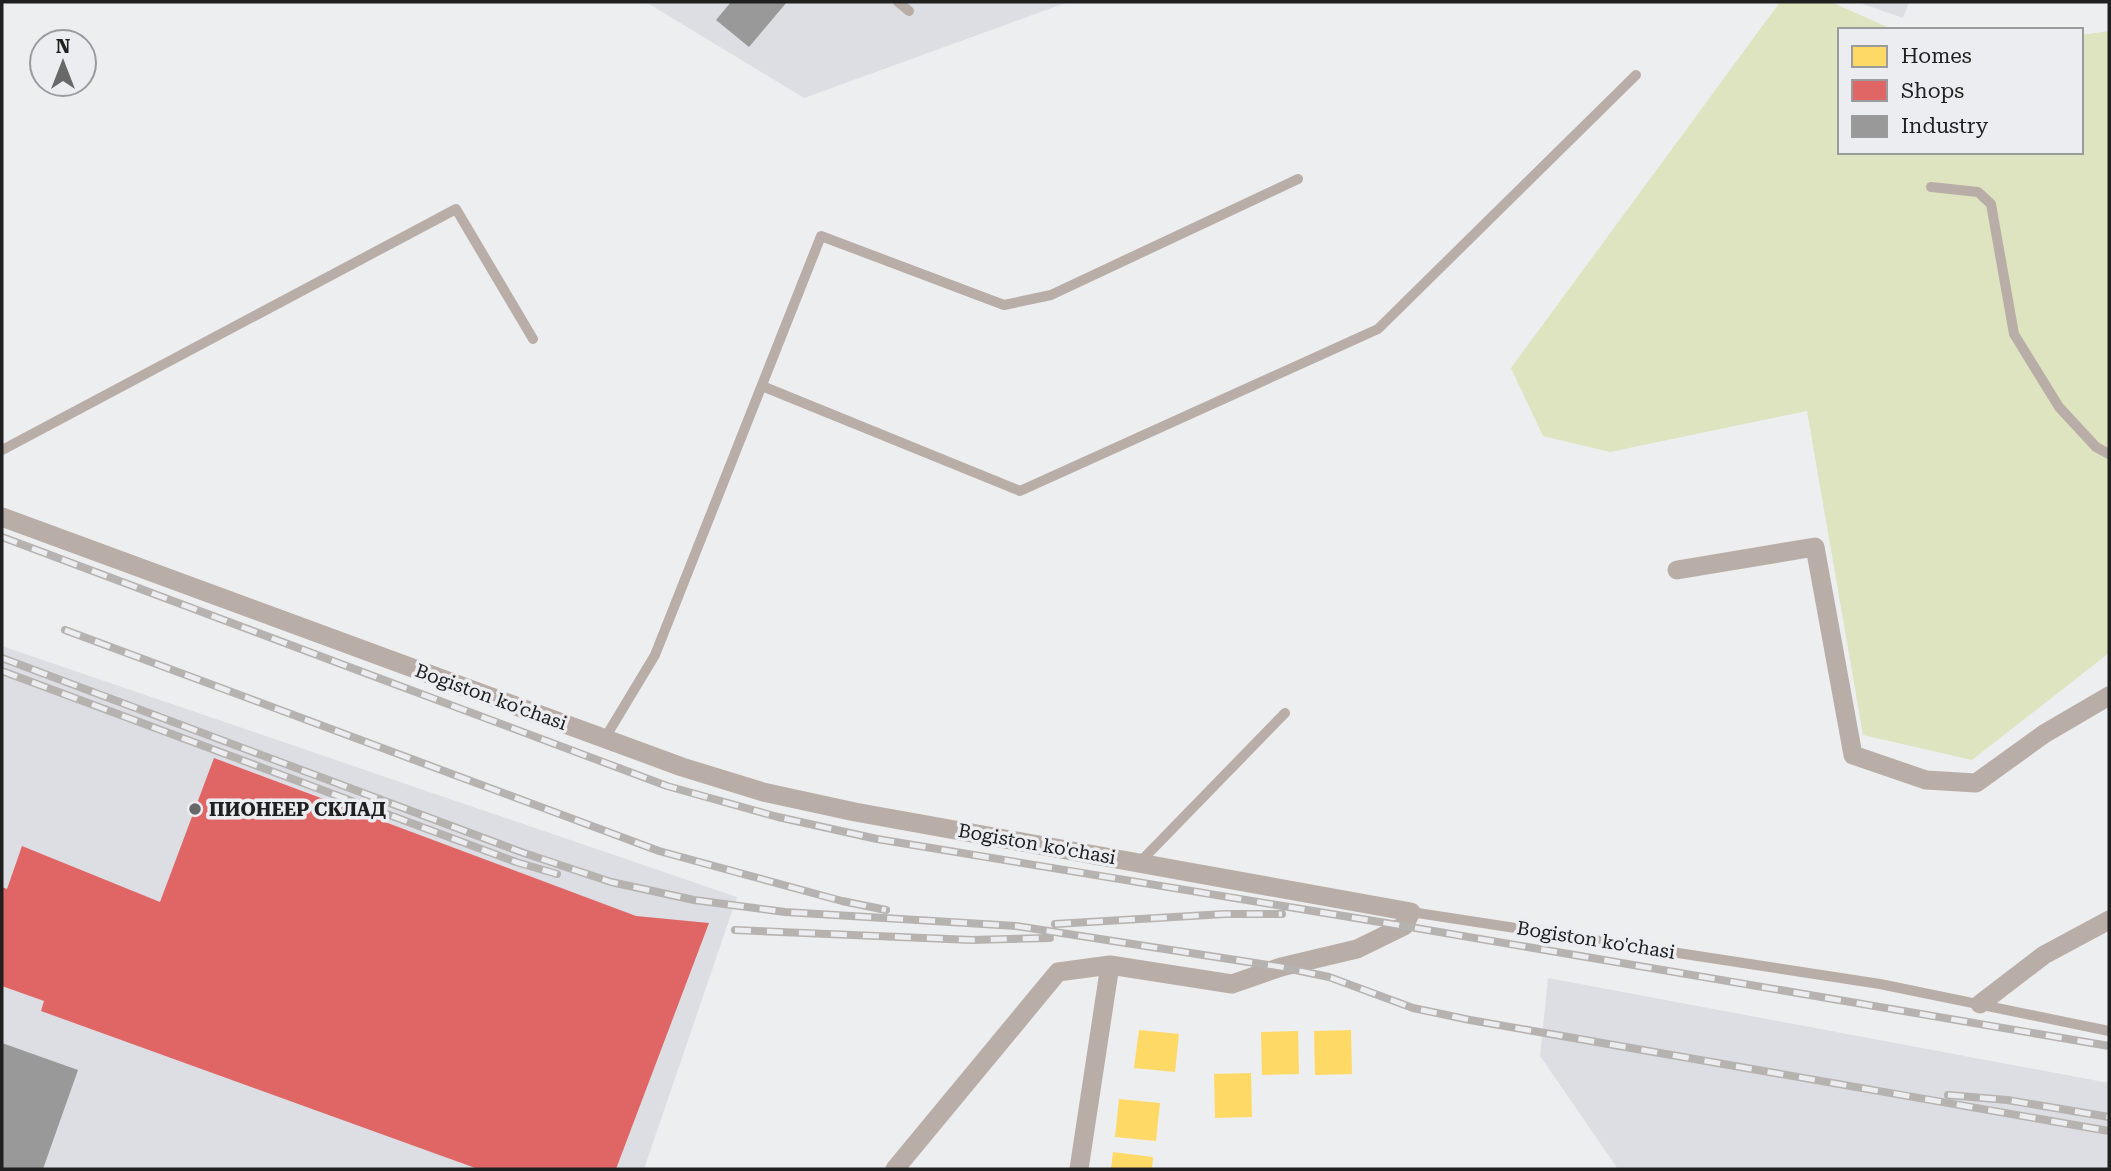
<svg xmlns="http://www.w3.org/2000/svg" width="2111" height="1171" viewBox="0 0 2111 1171" font-family="'Roboto Serif',serif">
<style>
.built{fill:#dcdee4}
.green{fill:#dee4c0}
.homes{fill:#ffd966}
.shops{fill:#e06666}
.industry{fill:#999}
.lines{fill:none;stroke-linecap:round;stroke-linejoin:round}
.service{stroke:#b9ada7;stroke-width:10}
.minor{stroke:#b9ada7;stroke-width:19}
.rail-casing{stroke:#b6b2af;stroke-width:8}
.rail{stroke:#ecedf0;stroke-width:5;stroke-dasharray:16;stroke-linecap:butt}
.poi-dot{fill:#686869;stroke:#ecedf0;stroke-width:2.5}
.labels{text-anchor:middle;dominant-baseline:central;stroke-width:7;stroke-linejoin:round;paint-order:stroke}
.street-label{font-size:19px;fill:#202021;stroke:#ecedf0}
.poi-label{font-size:19px;font-weight:bold;fill:#202021;stroke:#ecedf0;text-anchor:start}
</style>
<rect width="100%" height="100%" fill="#edeeef"/>
<!-- built -->
<path class="built" d="M646 2H1068L804 98Z
M1857 2H1909L1903 18Z
M2 646 737 897 644 1169H2Z
M1548 978 2109 1083V1169H1618L1540 1056Z"/>
<!-- green -->
<path class="green" d="M1780 2H1831L1894 30H1840V152H2081V35L2109 31V653L1972 760 1863 735 1807 411 1610 452 1543 436 1511 368Z"/>
<!-- homes -->
<path class="homes" d="M1139 1030 1179 1034 1175 1072 1134 1068Z
M1351 1030 1352 1074 1315 1075 1314 1031Z
M1298 1031 1299 1074 1262 1075 1261 1032Z
M1251 1073 1252 1117 1215 1118 1214 1074Z
M1119 1099 1160 1103 1156 1141 1115 1137Z
M1113 1152 1153 1157 1152 1169H1111Z"/>
<!-- shops -->
<path class="shops" d="M214 758 636 916 709 923 616 1169H478L41 1011 44 1001 2 986V887L7 889 22 846 160 902Z"/>
<!-- industry -->
<path class="industry" d="M731 2H787L749 47 716 20Z
M2 1043 78 1070 43 1169H2Z"/>
<g class="lines">
<!-- service -->
<path class="service" d="M898 2 909 11
M1931 187 1978 192 1991 204 2014 334 2059 407 2096 447 2109 454
M762 386 1020 491 1378 329 1636 75
M2 450 456 209 533 339
M605 738 655 655 821 236 1004 305 1051 295 1298 179
M1140 862 1285 713
M1411 912 1880 984 2109 1031"/>
<!-- minor -->
<path class="minor" d="M2 517 682 767 763 792 855 812 1411 912 1404 926 1357 949 1281 967 1232 984 1110 965 1058 972 895 1169
M1677 570 1815 547 1853 755 1926 780 1976 783 2044 734 2109 696
M1980 1004 2044 955 2109 920
M1079 1169 1110 965"/>
<!-- rail casing -->
<g class="rail-casing">
<path id="rail" d="M2 537 667 786 778 817 877 839 1404 926 2109 1046
M65 630 659 851 842 901 886 910
M2 658 521 852 611 882 694 900 785 912 1016 926 1281 967 1329 977 1413 1008 1470 1020 2109 1131
M2 671 516 862 557 874
M1055 924 1225 914H1282
M735 930 972 940 1050 938
M1948 1095 2007 1100 2109 1117"/>
</g>
<!-- rail -->
<use href="#rail" class="rail"/>
</g>
<!-- markers -->
<circle class="poi-dot" cx="195" cy="809" r="7"/>
<g class="labels">
<!-- street labels -->
<g class="street-label">
<text transform="translate(491 697) rotate(20)">Bogiston ko'chasi</text>
<text transform="translate(1037 844) rotate(10)">Bogiston ko'chasi</text>
<text transform="translate(1596 940) rotate(9)">Bogiston ko'chasi</text>
</g>
<!-- poi labels -->
<g class="poi-label">
<text x="209" y="809">ПИОНЕЕР СКЛАД</text>
</g>
</g>
<!-- border -->
<rect width="2111" height="1171" fill="none" stroke="#202021" stroke-width="7"/>
<!-- legend -->
<rect x="1838" y="28" width="245" height="126" fill="#ecedf0" stroke="#9a9b9d" stroke-width="2"/>
<rect x="1852" y="46" width="35" height="21" fill="#ffd966" stroke="#9a9b9d" stroke-width="2"/>
<text x="1901" y="63" font-size="21" fill="#202021">Homes</text>
<rect x="1852" y="80" width="35" height="21" fill="#e06666" stroke="#9a9b9d" stroke-width="2"/>
<text x="1901" y="98" font-size="21" fill="#202021">Shops</text>
<rect x="1852" y="116" width="35" height="21" fill="#999999" stroke="#9a9b9d" stroke-width="2"/>
<text x="1901" y="133" font-size="21" fill="#202021">Industry</text>
<!-- north arrow -->
<g transform="translate(63 63)"><circle r="33" fill="#ecedf0" stroke="#9a9b9d" stroke-width="2"/>
<path d="M0-5L12 26L0 18L-12 26Z" fill="#686869"/>
<text y="-10" font-size="19" font-weight="bold" text-anchor="middle" fill="#202021">N</text>
</g>
</svg>
